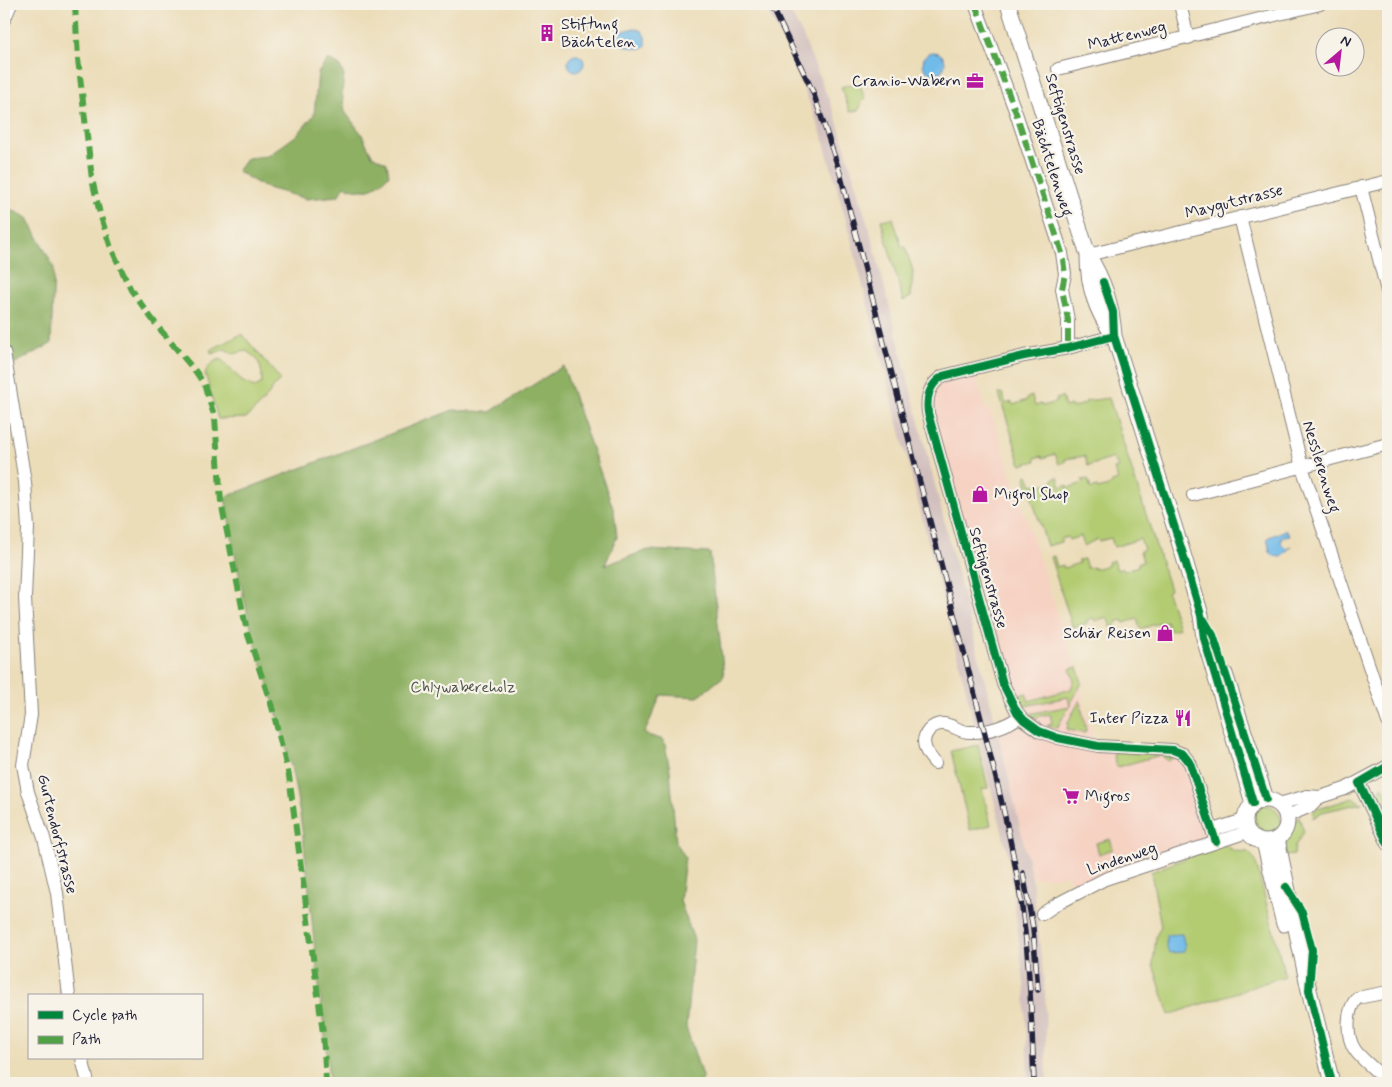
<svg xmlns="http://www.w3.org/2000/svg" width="1392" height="1087" viewBox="0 0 1392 1087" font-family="Mynerve,sans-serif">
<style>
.built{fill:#f6d2c3}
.industrial{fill:#d1bfbd}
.green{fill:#b3cc72;stroke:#6a7756}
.forest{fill:#8eb064;stroke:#586950}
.water{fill:#71bbe9;stroke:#4a6e92}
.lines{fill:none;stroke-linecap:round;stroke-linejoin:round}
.minor-casing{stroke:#87807a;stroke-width:14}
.major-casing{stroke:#87807a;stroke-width:17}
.minor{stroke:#fff;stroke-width:12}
.major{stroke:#fff;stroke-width:15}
.rail-casing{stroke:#22223b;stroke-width:5.5}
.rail{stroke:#f7f3e8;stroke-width:4;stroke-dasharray:11;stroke-linecap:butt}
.quiet{stroke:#50a245;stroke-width:6;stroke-dasharray:12 6;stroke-linecap:butt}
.cycleway-casing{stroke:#f7f3e8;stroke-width:11}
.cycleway{stroke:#00873e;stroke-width:8}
.labels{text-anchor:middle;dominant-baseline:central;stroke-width:4.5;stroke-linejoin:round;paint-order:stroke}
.poi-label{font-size:16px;fill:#22223b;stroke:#f7f3e8;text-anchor:start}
.street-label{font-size:16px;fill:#22223b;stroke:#f7f3e8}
.park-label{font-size:16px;fill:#4e554c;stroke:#f7f3e8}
</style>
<rect width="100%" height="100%" fill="#f7f3e8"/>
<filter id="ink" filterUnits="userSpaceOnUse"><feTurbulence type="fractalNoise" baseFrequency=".02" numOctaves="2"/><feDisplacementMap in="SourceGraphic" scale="10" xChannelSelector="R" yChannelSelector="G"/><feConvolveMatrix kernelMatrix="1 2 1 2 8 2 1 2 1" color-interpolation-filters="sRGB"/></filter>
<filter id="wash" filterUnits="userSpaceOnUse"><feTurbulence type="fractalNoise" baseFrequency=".0096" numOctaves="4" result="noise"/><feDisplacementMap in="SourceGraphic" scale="20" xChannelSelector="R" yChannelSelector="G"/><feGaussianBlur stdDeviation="1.12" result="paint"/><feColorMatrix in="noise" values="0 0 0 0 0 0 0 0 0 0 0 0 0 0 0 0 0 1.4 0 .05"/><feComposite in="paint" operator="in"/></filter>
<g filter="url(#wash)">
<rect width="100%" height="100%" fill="#ecddb9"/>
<!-- built -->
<path class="built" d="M970 373 976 378 984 404 992 415 1081 685 1084 708 1094 740 1067 735 1042 726 1023 711 1013 694 931 410V401L941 383Z
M1012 726 1023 728 1032 733 1164 753 1178 758 1185 765 1208 835 1175 853 1073 887 1068 874 1059 877 1032 878 998 732Z"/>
<!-- industrial -->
<path class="industrial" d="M763 4H786L802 34 836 117 873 242 995 720 1032 878 1045 990 1047 1083H1028L1025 991 1009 859 849 231 822 135 809 102 785 45Z"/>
<!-- green -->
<path class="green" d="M852 84 860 85 865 99 862 102 859 110 850 112 841 87Z
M893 218 902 247 905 246 913 271 911 297 903 301 881 220Z
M242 334 280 379 262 403 246 418 218 419 205 373C209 365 213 361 221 359L243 382 255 387 262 383C262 367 260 359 246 351L233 354 225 349 212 354 210 350Z
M1002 393 1006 404 1012 402 1013 405 1027 400V398L1032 396 1035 406 1041 404 1042 406 1057 402 1056 399 1062 397 1065 407 1071 405 1072 408 1086 403V401L1109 398 1170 590 1167 592 1179 628 1170 631 1166 621 1140 629 1137 619 1124 623 1123 620 1116 622 1117 625 1111 627 1107 617 1095 621 1094 618 1087 620V623L1073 628 1050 557 1054 556 1057 567 1063 565 1064 568 1079 563 1078 560 1084 559 1087 568 1093 567 1094 569 1109 565 1108 562 1114 560 1117 570 1123 568 1124 571 1138 566V563L1143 562 1140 551 1144 549 1140 539 1114 547 1111 538 1099 541 1097 539 1084 546 1081 536 1069 540 1068 537 1061 539V542L1047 546 1025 476 1028 475 1032 485 1038 484 1039 486 1053 482V479L1058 477 1061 487 1067 485 1068 488 1083 483 1082 480 1088 479 1091 489 1097 487 1098 489 1112 485V482L1118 480 1114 469 1118 468 1114 458 1088 466 1085 456 1065 459V462L1059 464 1055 454 1043 458 1042 456 1035 458 1036 461 1021 465 999 394Z
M1077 667 1082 683 1057 728 1047 726 1052 723 1050 714 1032 718 1028 714 1070 706 1068 697 1025 706 1020 703 1016 696 1026 693 1029 701 1071 689 1074 680 1070 669Z
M1080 700 1086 730 1085 733 1067 730 1068 722Z
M978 745 988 788 982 789 991 825 970 830 951 751Z
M1116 751 1164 754 1173 758 1168 761 1161 755 1117 767 1113 754Z
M1382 786 1388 795V808L1382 811 1376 807 1382 804 1378 794Z
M1353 798 1362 803 1322 812 1313 818 1314 810Z
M1249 821a16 16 0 1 1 32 0a16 16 0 1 1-32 0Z
M1299 817 1304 832 1295 846 1294 855 1285 856C1283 845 1291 825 1299 817Z
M1110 839 1113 849 1099 854 1096 843Z
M1222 844 1235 851 1248 852 1255 859 1285 976 1169 1015 1153 965 1156 936 1161 926 1151 872Z"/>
<!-- forest -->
<path class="forest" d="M328 59 340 66 344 76 342 92 345 112 361 133 372 155 387 163 389 175C373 190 366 194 345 186L338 196 307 199 264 187 237 171 247 158 268 156 297 135 314 115 318 73Z
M4 206 28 218 54 268 51 344 4 369Z
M563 366 614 511 617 537 605 565 648 550 710 553 724 676 698 697 661 695 644 734 664 740 670 770 676 842 685 857 680 901 694 940 686 1027 703 1079 701 1083H329C326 1039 320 996 315 952 309 893 305 834 293 776 283 727 265 679 252 631 240 587 233 542 225 497L453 410 490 412Z"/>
<!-- water -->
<path class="water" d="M634 28 642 31C658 58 626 47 614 41L615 37 620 32Z
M923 63a11 11 0 1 1 22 0a11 11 0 1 1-22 0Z
M568 63a8 8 0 1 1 16 0a8 8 0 1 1-16 0Z
M1286 530 1290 535 1282 537 1281 544 1286 548 1291 546 1281 557 1274 556 1270 552 1267 538Z
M1182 934 1185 947 1183 952 1169 953 1166 945V935Z"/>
</g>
<g filter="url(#ink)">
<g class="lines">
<!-- minor casing -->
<g class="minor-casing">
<path id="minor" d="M975 4 1016 113 1062 253 1065 274 1062 289 1068 320V348
M1180 4 1188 38
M4 20 11 4
M1058 69 1320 4
M1361 187 1388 295
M1240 217 1302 467 1388 722
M1088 255 1388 181
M1114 336 1068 348 1024 356 943 376C929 385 926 397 928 413L1003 684 1017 712 1024 720 1039 731 1058 738 1098 746 1173 750 1183 754 1190 763 1216 842
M4 352 25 482 28 528 25 598 31 715 23 765 28 792 44 838 57 893 69 996
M1193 495 1388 444
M935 763C931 758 926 753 925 747 921 735 932 723 944 724 953 725 960 732 969 732 986 733 1008 726 1020 716
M1359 783 1388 844
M1279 804 1307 796 1320 797 1345 789 1388 766
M1287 816 1311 806 1320 797
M1213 830 1244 820
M1042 914 1057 904 1105 879 1247 832
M82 1058 88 1083
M1384 1083 1383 1078C1375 1069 1362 1060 1355 1050 1346 1037 1346 1010 1357 998L1388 992"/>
</g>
<!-- major casing -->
<g class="major-casing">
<path id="major" d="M1008 4 1088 255C1104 281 1112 305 1114 336L1183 554 1201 615 1204 638 1253 803
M1088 256C1088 287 1096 311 1114 336
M1225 674 1266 799
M1245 821a21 21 0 1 1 42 0a21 21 0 1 1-42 0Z
M1277 839 1309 990 1332 1083
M1264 842 1284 924"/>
</g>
<!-- minor -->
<use href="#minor" class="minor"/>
<!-- major -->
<use href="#major" class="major"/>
<!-- rail casing -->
<g class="rail-casing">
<path id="rail" d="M771 4 813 92 840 173 986 738C1002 802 1018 866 1025 932 1031 982 1032 1033 1034 1083
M1023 873 1033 928 1038 990"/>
</g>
<!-- rail -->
<use href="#rail" class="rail"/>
<!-- quiet -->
<path class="quiet" d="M75 4 78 59 92 179 100 214 111 248 131 290 158 327 196 372 204 384 215 418 221 502 247 632 272 707 289 776 323 1033 326 1083
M975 4 1016 113 1062 253 1065 274 1062 289 1068 320V348"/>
<!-- cycleway casing -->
<g class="cycleway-casing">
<path id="cycleway" d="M1103 282 1113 312 1114 336 1183 554 1201 615 1204 638 1253 803
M1114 336 1068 348 1024 356 943 376C929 385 926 397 928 413L1003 684 1017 712 1024 720 1039 731 1058 738 1098 746 1173 750 1183 754 1190 763 1216 842
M1204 620 1213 635 1266 799
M1388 766 1359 783 1388 844
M1286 887 1302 912 1312 950 1309 990 1332 1083"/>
</g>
<!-- cycleway -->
<use href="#cycleway" class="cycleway"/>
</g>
</g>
<!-- icons -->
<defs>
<g id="building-bare" transform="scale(1.35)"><path d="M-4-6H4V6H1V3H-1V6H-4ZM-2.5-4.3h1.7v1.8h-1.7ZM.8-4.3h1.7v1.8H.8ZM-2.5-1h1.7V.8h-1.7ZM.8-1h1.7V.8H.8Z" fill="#b5179e" stroke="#f7f3e8" stroke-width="2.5" paint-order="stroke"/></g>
<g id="office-bare" transform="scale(1.35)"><path d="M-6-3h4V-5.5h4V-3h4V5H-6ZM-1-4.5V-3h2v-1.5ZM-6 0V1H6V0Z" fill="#b5179e" stroke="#f7f3e8" stroke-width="2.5" paint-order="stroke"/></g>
<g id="shop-bare" transform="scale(1.35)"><path d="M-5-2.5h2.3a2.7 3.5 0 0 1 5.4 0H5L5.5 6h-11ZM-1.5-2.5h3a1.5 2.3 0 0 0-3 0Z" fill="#b5179e" stroke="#f7f3e8" stroke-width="2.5" paint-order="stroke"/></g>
<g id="restaurant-bare" transform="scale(1.35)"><path d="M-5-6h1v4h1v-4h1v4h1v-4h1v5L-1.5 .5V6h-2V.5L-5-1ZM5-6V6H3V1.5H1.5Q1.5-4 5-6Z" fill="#b5179e" stroke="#f7f3e8" stroke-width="2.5" paint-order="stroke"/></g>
<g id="supermarket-bare" transform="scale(1.35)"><path d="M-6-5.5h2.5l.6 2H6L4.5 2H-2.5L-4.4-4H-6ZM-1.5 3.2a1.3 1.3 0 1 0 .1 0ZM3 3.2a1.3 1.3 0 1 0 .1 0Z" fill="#b5179e" stroke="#f7f3e8" stroke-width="2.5" paint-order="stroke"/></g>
</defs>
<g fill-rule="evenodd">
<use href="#building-bare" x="547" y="33"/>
<use href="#office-bare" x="975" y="81"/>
<use href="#shop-bare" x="980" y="494"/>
<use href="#shop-bare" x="1165" y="633"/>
<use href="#restaurant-bare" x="1183" y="718"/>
<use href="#supermarket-bare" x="1071" y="796"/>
</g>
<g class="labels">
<!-- poi labels -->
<g class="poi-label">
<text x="561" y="24">Stiftung<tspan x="561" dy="18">Bächtelen</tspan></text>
<text x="961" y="81" text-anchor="end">Cranio-Wabern</text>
<text x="994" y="494">Migrol Shop</text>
<text x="1151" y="633" text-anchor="end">Schär Reisen</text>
<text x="1169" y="718" text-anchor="end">Inter Pizza</text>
<text x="1085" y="796">Migros</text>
</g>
<!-- street labels -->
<g class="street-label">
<text transform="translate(1127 36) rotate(-14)">Mattenweg</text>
<text transform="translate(1065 124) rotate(73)">Seftigenstrasse</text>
<text transform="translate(1052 168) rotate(72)">Bächtelenweg</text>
<text transform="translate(1234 202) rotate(-14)">Maygutstrasse</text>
<text transform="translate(1321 467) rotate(73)">Nesslerenweg</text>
<text transform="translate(988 578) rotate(74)">Seftigenstrasse</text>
<text transform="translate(57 834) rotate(76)">Gurtendorfstrasse</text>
<text transform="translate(1122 859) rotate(-19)">Lindenweg</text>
</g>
<!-- park labels -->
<g class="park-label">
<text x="463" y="687">Chlywabereholz</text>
</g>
</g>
<!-- margin -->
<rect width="1392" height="1087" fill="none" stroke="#f7f3e8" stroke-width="20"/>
<!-- legend -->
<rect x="28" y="994" width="175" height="65" fill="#f7f3e8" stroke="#a29fa3"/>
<rect x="38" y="1011" width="25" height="8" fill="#00873e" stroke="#a29fa3"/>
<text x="72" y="1020" font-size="15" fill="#22223b">Cycle path</text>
<rect x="38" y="1036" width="25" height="8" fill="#50a245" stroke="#a29fa3"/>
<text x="72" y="1044" font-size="15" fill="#22223b">Path</text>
<!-- north arrow -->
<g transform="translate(1340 52) rotate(28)"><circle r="24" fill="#f7f3e8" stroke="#a29fa3"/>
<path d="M0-4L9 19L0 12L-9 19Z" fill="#b5179e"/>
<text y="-8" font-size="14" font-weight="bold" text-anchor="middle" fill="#22223b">N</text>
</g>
</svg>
